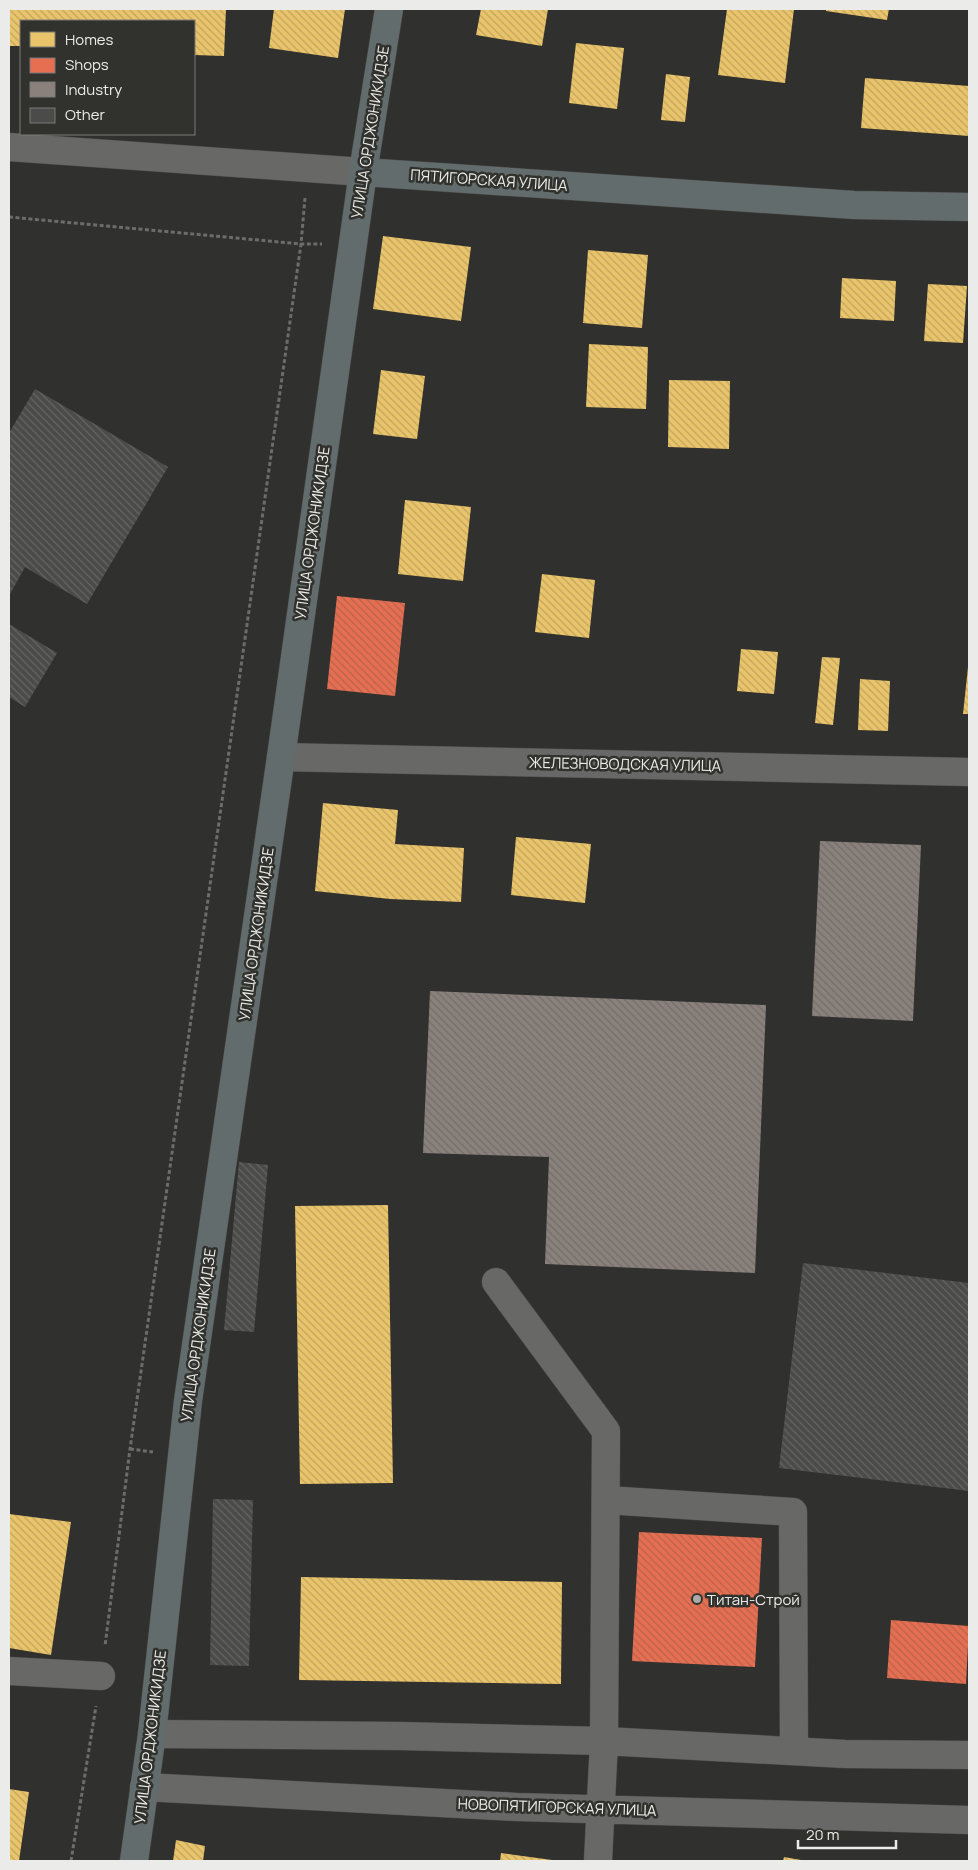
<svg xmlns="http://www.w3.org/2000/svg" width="978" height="1870" viewBox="0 0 978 1870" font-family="Manrope,sans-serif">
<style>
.homes{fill:url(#homes-back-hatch)}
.shops{fill:url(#shops-back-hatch)}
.industry{fill:url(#industry-back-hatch)}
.building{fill:url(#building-back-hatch)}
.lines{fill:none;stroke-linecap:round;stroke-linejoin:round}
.minor-casing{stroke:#4b4b49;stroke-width:29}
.major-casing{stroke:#4b4b49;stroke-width:29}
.path{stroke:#6c6c6a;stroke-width:3;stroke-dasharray:4 2.5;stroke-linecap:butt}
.minor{stroke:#686867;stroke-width:28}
.major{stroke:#636c6d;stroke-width:28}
.poi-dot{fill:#aaaaa8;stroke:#31312d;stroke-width:2}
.labels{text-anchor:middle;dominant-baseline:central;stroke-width:5;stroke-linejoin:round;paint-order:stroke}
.street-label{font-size:15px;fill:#ebebe9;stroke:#31312d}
.poi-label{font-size:15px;fill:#ebebe9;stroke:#31312d;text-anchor:start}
</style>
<defs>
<pattern id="homes-back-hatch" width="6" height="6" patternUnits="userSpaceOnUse" patternTransform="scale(1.25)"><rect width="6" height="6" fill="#e9c46a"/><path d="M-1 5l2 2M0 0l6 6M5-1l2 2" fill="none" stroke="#c0a461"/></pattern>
<pattern id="shops-back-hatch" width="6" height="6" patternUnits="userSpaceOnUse" patternTransform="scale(1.25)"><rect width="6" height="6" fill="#e76f51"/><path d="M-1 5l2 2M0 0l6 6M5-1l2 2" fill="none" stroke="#b7634e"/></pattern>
<pattern id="industry-back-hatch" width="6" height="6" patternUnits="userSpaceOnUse" patternTransform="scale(1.25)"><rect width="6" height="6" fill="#8a817c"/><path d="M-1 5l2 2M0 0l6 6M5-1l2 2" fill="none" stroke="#726c69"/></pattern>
<pattern id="building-back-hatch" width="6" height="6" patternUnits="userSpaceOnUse" patternTransform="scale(1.25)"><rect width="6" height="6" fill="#4b4b49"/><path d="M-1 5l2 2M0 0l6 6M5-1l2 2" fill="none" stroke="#656563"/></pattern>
</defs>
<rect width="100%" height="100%" fill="#30302e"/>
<!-- homes -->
<path class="homes" d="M9 9H226L224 56 194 55V21H21V46H9Z
M274 9H345L338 58 269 48Z
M481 9H548L542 46 476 35Z
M727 9H794L785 83 718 75Z
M826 9H889L887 20 826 11Z
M576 43 624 48 617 109 569 103Z
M666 74 690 77 685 122 661 120Z
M865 78 969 86V136L861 128Z
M383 236 471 247 461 321 373 309Z
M588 250 648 255 642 328 583 323Z
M842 278 896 281 894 321 840 318Z
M928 284 967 286 963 343 924 341Z
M589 344 648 347 646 409 586 407Z
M381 370 425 376 417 439 373 434Z
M669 380 730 381 729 449 668 447Z
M405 500 471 507 463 581 398 574Z
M542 574 595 580 589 638 535 632Z
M741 649 778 652 774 694 737 691Z
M822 657 840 658 833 725 815 723Z
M968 667H969V714H963Z
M860 679 890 681 888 731 858 730Z
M323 803 398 810 395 844 464 848 461 902 390 899 315 891Z
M516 837 591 844 585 903 511 895Z
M388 1205 393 1483 300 1484 295 1206Z
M9 1514 71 1522 51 1655 9 1648Z
M301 1577 562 1582 561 1684 299 1680Z
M9 1789 29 1792 19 1861H9Z
M176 1840 205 1846 203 1861H173Z
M501 1853 552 1860V1861H500Z
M784 1857 801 1860V1861H783Z"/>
<!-- shops -->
<path class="shops" d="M337 596 405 603 395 696 327 689Z
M639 1532 762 1538 755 1667 632 1661Z
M891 1620 969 1626 966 1684 887 1678Z"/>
<!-- industry -->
<path class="industry" d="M820 841 921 845 913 1021 812 1016Z
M430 991 766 1005 755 1273 545 1264 549 1157 423 1153Z"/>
<!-- building -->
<path class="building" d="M35 389 168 467 87 604 25 567 9 596V433Z
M9 624 57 653 25 707 9 697Z
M239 1162 268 1165 254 1332 224 1330Z
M803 1263 969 1283V1491L779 1468Z
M213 1499 253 1500 249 1666 210 1665Z"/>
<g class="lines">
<!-- minor casing -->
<g class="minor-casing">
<path id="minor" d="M9 147 363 172
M281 757 969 772
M496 1282 606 1431 604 1741 598 1861
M606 1500 793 1512 794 1751
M9 1671 101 1676
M152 1734 400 1736 604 1741 845 1754 969 1755
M144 1787 517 1807 969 1820"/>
</g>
<!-- major casing -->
<g class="major-casing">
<path id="major" d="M363 172 854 205 969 207
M134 1861 152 1734 188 1401 281 757 363 172 389 9"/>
</g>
<!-- path -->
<path class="path" d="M305 198 301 244H322
M9 217 301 244 130 1449 105 1646
M130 1449 153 1452
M71 1861 96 1706"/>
<!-- minor -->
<use href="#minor" class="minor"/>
<!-- major -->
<use href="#major" class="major"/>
</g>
<!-- markers -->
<circle class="poi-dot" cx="697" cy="1599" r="5"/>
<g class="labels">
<!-- street labels -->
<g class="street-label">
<text transform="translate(370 132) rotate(-81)">УЛИЦА ОРДЖОНИКИДЗЕ</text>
<text transform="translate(489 180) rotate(4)">ПЯТИГОРСКАЯ УЛИЦА</text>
<text transform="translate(312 533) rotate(-82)">УЛИЦА ОРДЖОНИКИДЗЕ</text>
<text transform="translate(625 764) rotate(1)">ЖЕЛЕЗНОВОДСКАЯ УЛИЦА</text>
<text transform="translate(256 934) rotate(-82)">УЛИЦА ОРДЖОНИКИДЗЕ</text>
<text transform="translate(198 1335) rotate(-82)">УЛИЦА ОРДЖОНИКИДЗЕ</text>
<text transform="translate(150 1737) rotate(-83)">УЛИЦА ОРДЖОНИКИДЗЕ</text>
<text transform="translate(557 1807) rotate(2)">НОВОПЯТИГОРСКАЯ УЛИЦА</text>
</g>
<!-- poi labels -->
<g class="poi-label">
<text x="707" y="1599">Титан-Строй</text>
</g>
</g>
<!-- border -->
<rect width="978" height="1870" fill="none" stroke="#ebebe9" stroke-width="20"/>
<!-- legend -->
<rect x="20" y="20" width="175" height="115" fill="#31312d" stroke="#7b7b78"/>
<rect x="30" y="32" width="25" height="15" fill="#e9c46a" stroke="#7b7b78"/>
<text x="65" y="45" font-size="15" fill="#ebebe9">Homes</text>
<rect x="30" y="58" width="25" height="15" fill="#e76f51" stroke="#7b7b78"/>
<text x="65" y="70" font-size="15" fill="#ebebe9">Shops</text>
<rect x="30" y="82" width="25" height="15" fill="#8a817c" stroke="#7b7b78"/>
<text x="65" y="95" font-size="15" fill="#ebebe9">Industry</text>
<rect x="30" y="108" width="25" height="15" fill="#4b4b49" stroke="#7b7b78"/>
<text x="65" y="120" font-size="15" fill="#ebebe9">Other</text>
<!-- scale -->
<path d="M798 1840v8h98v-8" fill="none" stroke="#ebebe9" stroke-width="2.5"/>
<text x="806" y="1840" font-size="15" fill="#ebebe9" stroke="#31312d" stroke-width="4" paint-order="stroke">20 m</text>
</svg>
